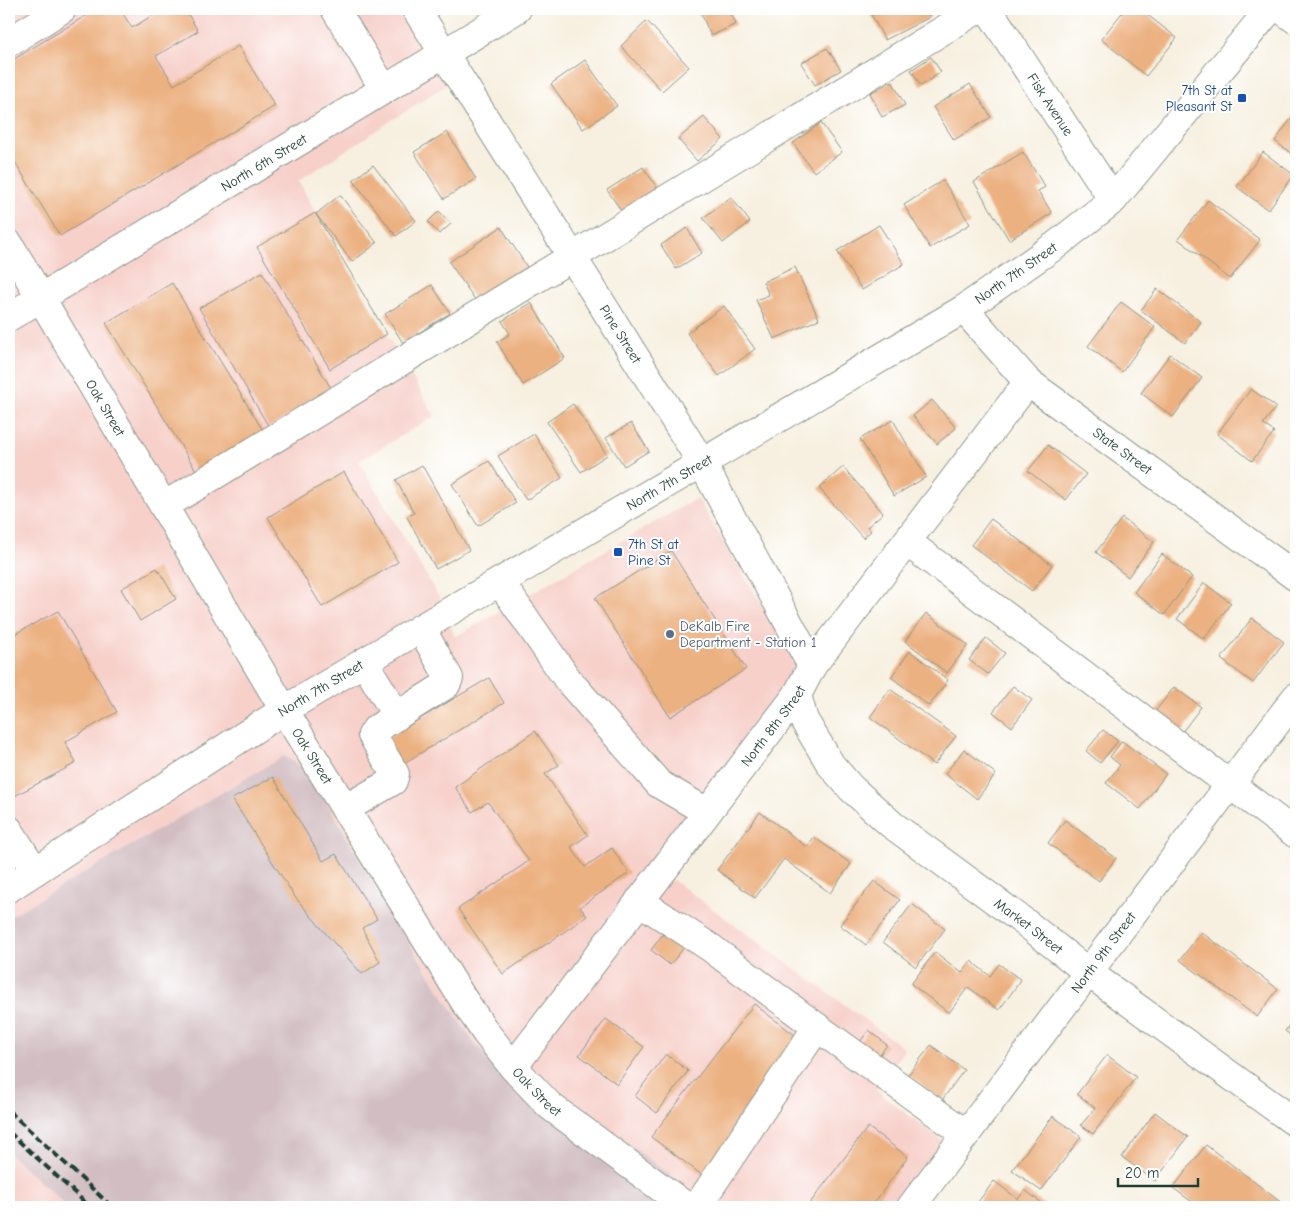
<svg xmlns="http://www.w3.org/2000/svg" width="1305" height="1216" viewBox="0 0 1305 1216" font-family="'Comic Neue',sans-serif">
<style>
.built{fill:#f7d0ca}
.industrial{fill:#d2bec2}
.building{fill:#ecb181}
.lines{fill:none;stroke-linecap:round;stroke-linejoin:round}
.minor-casing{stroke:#8b968a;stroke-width:30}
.minor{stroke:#fff;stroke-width:28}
.rail{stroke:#1f3d34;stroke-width:4;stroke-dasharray:8 4;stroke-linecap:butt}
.transit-dot{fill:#1a4fb4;stroke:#fff;stroke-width:2}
.service-dot{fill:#5c6f8a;stroke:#fff;stroke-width:2}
.labels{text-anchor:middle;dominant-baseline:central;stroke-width:4;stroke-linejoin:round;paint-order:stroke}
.transit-label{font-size:14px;fill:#164399;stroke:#fff;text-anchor:end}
.street-label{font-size:14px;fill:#1f3d34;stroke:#fff}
.service-label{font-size:14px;fill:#4e5e75;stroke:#fff;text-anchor:start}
</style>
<rect width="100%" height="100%" fill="#fff"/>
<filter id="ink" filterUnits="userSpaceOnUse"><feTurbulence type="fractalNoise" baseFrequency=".02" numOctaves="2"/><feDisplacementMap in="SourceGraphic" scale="10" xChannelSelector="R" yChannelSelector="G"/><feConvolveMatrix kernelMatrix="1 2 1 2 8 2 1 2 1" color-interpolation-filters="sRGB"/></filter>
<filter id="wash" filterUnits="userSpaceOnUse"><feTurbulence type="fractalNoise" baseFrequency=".0096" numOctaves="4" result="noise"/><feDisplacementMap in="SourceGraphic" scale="20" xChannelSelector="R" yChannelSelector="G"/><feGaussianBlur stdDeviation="1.12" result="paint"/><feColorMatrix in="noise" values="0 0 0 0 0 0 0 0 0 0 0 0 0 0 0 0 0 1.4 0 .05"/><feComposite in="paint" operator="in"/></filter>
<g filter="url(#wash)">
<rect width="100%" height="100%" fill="#f7f0e0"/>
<!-- built -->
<path class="built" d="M9 9H406L449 83 299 181 316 214 435 416 359 461 440 599 455 637 697 498 789 649 794 671 734 764 654 866 905 1049 876 1090 944 1142 894 1207H713L626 1142 476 1046 390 914 284 756 9 917Z
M9 1153 67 1207H9Z"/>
<!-- industrial -->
<path class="industrial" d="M284 756 311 773 390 914 476 1046 626 1142 713 1207H67L9 1153V917Z"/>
<g id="blocks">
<!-- building -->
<path class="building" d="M97 9H120L132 28 163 9H185L198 31 156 56 174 85 238 46 275 106 60 236 9 152V62Z
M699 9H729L736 24 711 36Z
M868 9H926L930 17 885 40Z
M1125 9H1140L1177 38 1146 76 1101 39Z
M647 21 689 67 662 91 621 46Z
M827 48 841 70 815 85 801 63Z
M931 57 941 72 921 86 911 70Z
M585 60 617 106 583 129 551 84Z
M892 81 905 105 882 117 870 93Z
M970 84 991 117 954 140 933 107Z
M1296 112V157L1275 141Z
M704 117 723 139 697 161 678 139Z
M821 123 842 152 814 172 793 143Z
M447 132 476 179 444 199 414 152Z
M1023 152 1045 187 1038 191 1052 213 1009 240 974 182Z
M1263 152 1294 175 1268 210 1237 187Z
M373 165 416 221 396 236 353 180Z
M643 167 663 196 627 219 607 190Z
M943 180 970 224 930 248 904 205Z
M340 195 377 243 352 262 316 214Z
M731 197 750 222 723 243 703 218Z
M1208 200 1260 240 1230 279 1178 239Z
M439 211 451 224 439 234 428 222Z
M315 213 387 334 330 369 257 247Z
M879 225 904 264 862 290 837 251Z
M501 227 527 267 476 301 449 262Z
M687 228 702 253 676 269 661 245Z
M795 267 819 319 774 339 756 300 769 295 763 282Z
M262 272 332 390 269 427 199 308Z
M172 283 264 432 197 472 106 323Z
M432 285 450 313 403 343 385 314Z
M1157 289 1201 322 1185 343 1141 310Z
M1121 302 1155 327 1122 372 1088 346Z
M531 303 565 358 523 385 497 342 510 334 502 321Z
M724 306 755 349 719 376 687 333Z
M1170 354 1202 378 1173 417 1141 393Z
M1251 389 1276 407 1263 424 1274 432 1252 461 1217 434Z
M932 400 956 428 937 444 913 416Z
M573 404 607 455 581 472 547 422Z
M893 420 926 477 894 496 860 439Z
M631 423 649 451 624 466 606 438Z
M534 434 562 478 526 500 498 456Z
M1048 445 1086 474 1066 500 1028 471Z
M489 461 516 503 478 526 452 484Z
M422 465 469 550 436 569 407 517 414 513 396 480Z
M843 467 883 513 867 527 871 531 863 538 819 488Z
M344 472 398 562 322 607 268 517Z
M1122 518 1154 542 1128 577 1096 552Z
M991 519 1052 565 1032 591 971 545Z
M671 551 746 669 670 717 595 598Z
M1162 554 1192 577 1164 615 1134 592Z
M157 568 176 599 140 621 121 589Z
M1204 583 1231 603 1204 639 1177 619Z
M58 611 117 712 65 742 76 763 9 799V637Z
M926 613 968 645 947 673 905 641Z
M1252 618 1284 642 1253 683 1221 659Z
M986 638 1005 653 988 674 969 660Z
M910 651 948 680 929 706 891 677Z
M489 678 504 703 399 766 384 740Z
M1013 686 1032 700 1012 727 993 712Z
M1174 687 1201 707 1182 732 1155 712Z
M890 689 956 736 934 765 870 717Z
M1103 730 1118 741 1100 763 1086 751Z
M535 731 559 765 545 774 588 835 571 847 585 867 612 848 629 873 580 907 587 916 503 974 458 909 529 861 488 802 472 812 455 787Z
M1122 741 1166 774 1140 809 1106 783 1120 765 1110 757Z
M964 749 996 774 977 799 945 774Z
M273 777 323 861 336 854 377 919 362 928 380 962 362 974 327 935 295 897 232 799Z
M760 812 807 847 814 837 851 864 830 893 784 859 755 898 717 870Z
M1065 820 1116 858 1099 881 1048 843Z
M874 881 900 900 866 945 840 925Z
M912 904 945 929 916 967 883 942Z
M665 931 685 946 670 965 651 950Z
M1201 932 1278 989 1257 1017 1180 960Z
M935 952 962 973 971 961 990 976 999 964 1021 980 999 1010 968 987 949 1013 911 984Z
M754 1004 804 1042 702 1175 651 1137Z
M1296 1016V1039L1285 1031Z
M606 1019 644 1047 617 1084 579 1055Z
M869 1030 887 1045 874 1062 856 1047Z
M931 1045 964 1070 942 1100 908 1075Z
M666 1054 688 1071 657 1113 635 1096Z
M1107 1055 1136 1077 1093 1134 1081 1125 1095 1108 1077 1094Z
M1155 1112 1188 1137 1155 1181 1122 1157Z
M1053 1116 1081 1137 1041 1191 1012 1170Z
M868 1127 908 1157 871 1207H807Z
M1206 1145 1287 1207H1199L1173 1188Z
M994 1181 1018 1199 1025 1190 1047 1207H974Z"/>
</g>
</g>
<g filter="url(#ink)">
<use href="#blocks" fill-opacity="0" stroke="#8b968a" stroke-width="1"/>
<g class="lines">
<!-- minor casing -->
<g class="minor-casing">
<g id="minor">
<path d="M335 9 384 89"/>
<path id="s1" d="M416 9 702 463 812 666"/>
<path id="s2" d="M988 9 1113 200"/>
<path d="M1281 9 1296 20"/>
<path d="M9 42 62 9"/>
<path id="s3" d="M9 244 284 710 463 999 486 1033 513 1067 550 1106 687 1207"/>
<path id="s4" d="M964 309 1028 382 1296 577"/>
<path id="s5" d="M9 317 517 9"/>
<path d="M164 506 978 9"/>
<path d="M907 542 1296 834"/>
<path d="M500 582 568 680 659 784 707 812"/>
<path d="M364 662 397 716"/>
<path id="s6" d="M797 695 804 720 831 765 851 788 891 824 1027 924 1089 973 1296 1123"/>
<path d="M345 809 393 781 395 774 372 735 376 729 446 685 449 678 421 628"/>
<path d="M9 830 35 871"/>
<path id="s7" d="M9 888 284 710 421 628 964 309 1056 245 1113 200 1270 9"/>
<path d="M639 901 711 948 818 1028 966 1134"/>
<path id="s8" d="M513 1067 797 695 812 666 1028 382"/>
<path d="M697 1207 817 1027"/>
<path id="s9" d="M911 1207 1296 697"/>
</g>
</g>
<!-- minor -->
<use href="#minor" class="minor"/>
<!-- rail -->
<path class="rail" d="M9 1111 112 1207
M9 1132 90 1207"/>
</g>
</g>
<!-- markers -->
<g class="transit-dot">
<rect x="1237" y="93" width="10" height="10" rx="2.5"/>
<rect x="613" y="547" width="10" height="10" rx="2.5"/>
</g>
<circle class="service-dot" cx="670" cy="634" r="5"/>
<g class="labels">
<!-- transit labels -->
<g class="transit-label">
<text x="1232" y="90">7th St at<tspan x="1232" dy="16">Pleasant St</tspan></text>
<text x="628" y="544" text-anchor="start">7th St at<tspan x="628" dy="16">Pine St</tspan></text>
</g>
<!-- street labels -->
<g class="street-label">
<text stroke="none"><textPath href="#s2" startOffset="114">Fisk Avenue</textPath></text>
<text stroke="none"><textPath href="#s5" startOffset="298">North 6th Street</textPath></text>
<text stroke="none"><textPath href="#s7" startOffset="1180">North 7th Street</textPath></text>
<text stroke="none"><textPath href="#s1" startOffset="384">Pine Street</textPath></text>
<text stroke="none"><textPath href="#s3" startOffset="190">Oak Street</textPath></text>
<text stroke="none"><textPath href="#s4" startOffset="214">State Street</textPath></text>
<text stroke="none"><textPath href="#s7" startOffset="775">North 7th Street</textPath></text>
<text stroke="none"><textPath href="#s7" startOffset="370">North 7th Street</textPath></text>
<text stroke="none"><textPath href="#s8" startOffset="429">North 8th Street</textPath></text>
<text stroke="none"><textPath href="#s3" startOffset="595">Oak Street</textPath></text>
<text stroke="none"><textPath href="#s6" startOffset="334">Market Street</textPath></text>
<text stroke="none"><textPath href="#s9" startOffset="319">North 9th Street</textPath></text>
<text stroke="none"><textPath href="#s3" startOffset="1000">Oak Street</textPath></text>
</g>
<!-- service labels -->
<g class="service-label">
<text x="680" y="626">DeKalb Fire<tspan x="680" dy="16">Department - Station 1</tspan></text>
</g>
</g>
<!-- margin -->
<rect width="1305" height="1216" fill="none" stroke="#fff" stroke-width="30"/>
<!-- scale -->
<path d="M1118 1178v8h80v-8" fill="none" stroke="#1f3d34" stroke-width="2.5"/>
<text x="1125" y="1178" font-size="15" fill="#1f3d34" stroke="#ffffff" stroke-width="4" paint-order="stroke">20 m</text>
</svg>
